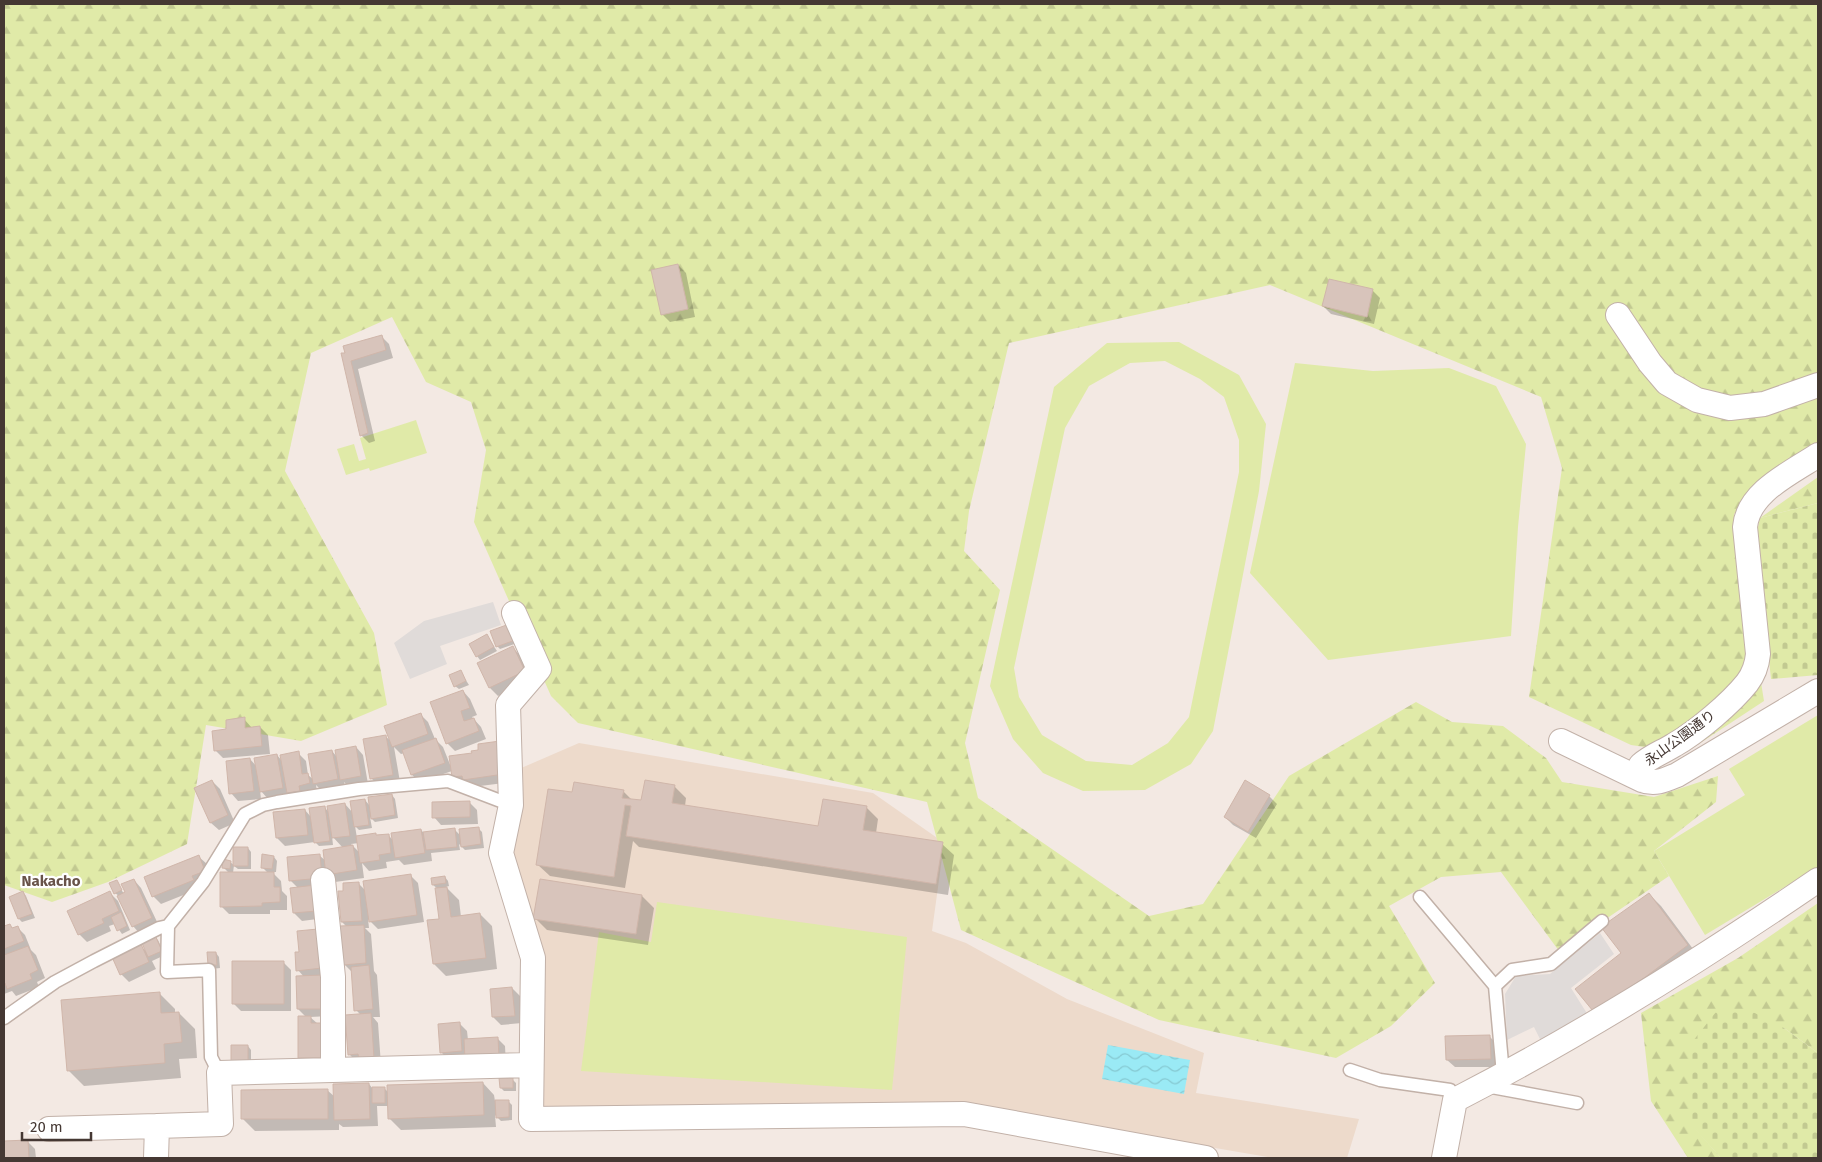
<svg xmlns="http://www.w3.org/2000/svg" width="1822" height="1162" viewBox="0 0 1822 1162" font-family="'Fira Sans','Noto Sans JP',sans-serif">
<style>
.education{fill:#eddacb}
.green{fill:#e0eaa8;fill-rule:evenodd}
.forest{fill:url(#forest-firs)}
.cemetery{fill:url(#cemetery-stones)}
.parking{fill:#e0dbd9}
.water{fill:url(#water-waves)}
.shadow{fill:#0003;fill-rule:evenodd}
.building{fill:#d8c4bb;stroke:#d0b6aa}
.lines{fill:none;stroke-linecap:round;stroke-linejoin:round}
.service-casing{stroke:#c2b1a8;stroke-width:15}
.minor-casing{stroke:#c2b1a8;stroke-width:26}
.service{stroke:#fff;stroke-width:12}
.minor{stroke:#fff;stroke-width:24}
.labels{text-anchor:middle;dominant-baseline:central;stroke-width:4.5;stroke-linejoin:round;paint-order:stroke}
.street-label{font-size:14px;fill:#453833;stroke:#fff}
.neighbourhood-label{font-size:15px;font-weight:bold;fill:#685349;stroke:#fff}
</style>
<defs>
<pattern id="forest-firs" width="22" height="20" patternUnits="userSpaceOnUse" patternTransform="scale(1.25)"><rect width="22" height="20" fill="#e0eaa8"/><path d="M5 1l3.5 6h-7zM16 11l3.5 6h-7z" fill="#c2c991"/></pattern>
<pattern id="cemetery-stones" width="16" height="16" patternUnits="userSpaceOnUse" patternTransform="scale(1.25)"><rect width="16" height="16" fill="#e0eaa8"/><path d="M2 7V4a2 2 0 0 1 4 0v3zM10 15v-3a2 2 0 0 1 4 0v3z" fill="#c2c991"/></pattern>
<pattern id="water-waves" width="16" height="10" patternUnits="userSpaceOnUse" patternTransform="scale(1.25)"><rect width="16" height="10" fill="#9aeaf5"/><path d="M0 5q4-4 8 0t8 0" fill="none" stroke="#86c9d2"/></pattern>
</defs>
<rect width="100%" height="100%" fill="#f3e9e3"/>
<!-- education -->
<path class="education" d="M579 743 873 793 943 842 942 858 932 931 966 943 1067 999 1204 1053 1196 1093 1359 1119 1347 1158H1273L966 1105 531 1119 533 958 501 853 519 769Z"/>
<!-- green -->
<path class="green" d="M1179 342 1239 375 1266 424 1259 491 1213 731 1191 764 1145 790 1083 791 1043 773 1013 739 990 686 1054 387 1107 343ZM1165 361 1200 379 1224 397 1239 440V472L1189 717 1168 743 1132 765 1086 761 1042 735 1019 697 1014 668 1065 428 1089 386 1130 363Z
M1295 363 1373 371 1449 368 1496 386 1526 444 1518 527 1511 636 1328 660 1250 573Z
M416 420 427 453 370 471 369 468 346 475 337 449 354 444 359 461 366 459 360 438Z
M1818 715V867L1705 935 1654 851 1745 795 1729 769Z
M657 902 907 937 892 1090 581 1071 599 932 651 942Z"/>
<!-- forest -->
<path class="forest" d="M4 4H1818V448L1734 514 1764 701 1685 753 1631 745 1529 697 1562 468 1541 397 1270 285 1009 343 969 511 964 551 1000 590 965 743 978 798 1149 916 1203 904 1289 776 1416 702 1452 722 1503 726 1546 758 1562 782 1654 797 1718 776 1716 802 1654 851 1669 876 1559 951 1501 872 1441 877 1389 906 1435 983 1391 1026 1336 1058 1159 1020 961 930 927 802 578 723 551 696 474 522 486 450 471 402 426 382 392 317 311 353 285 471 374 633 387 705 301 741 206 725 187 844 108 882 52 902 4 885Z
M1818 477V503L1760 518Z
M1818 903V1053L1784 1028 1692 1125 1721 1158H1688L1651 1101 1641 1013 1738 958Z"/>
<!-- cemetery -->
<path class="cemetery" d="M1818 503V675L1771 679 1756 536 1760 518Z
M1747 1009 1784 1028 1818 1053V1158H1721L1692 1126 1689 1046 1716 1012Z"/>
<!-- parking -->
<path class="parking" d="M493 602 501 625 440 646 447 664 410 679 394 643 424 621Z
M1600 933 1614 954 1571 988 1588 1015 1541 1041 1534 1027 1507 1040 1505 994 1516 976 1550 974Z"/>
<!-- water -->
<path class="water" d="M1108 1045 1190 1060 1184 1094 1102 1079Z"/>
<!-- shadow -->
<path class="shadow" d="M678 265 686 273 695 317 670 322 663 315Z
M1372 290 1380 298 1374 324 1331 314 1323 306Z
M381 336 389 344 393 358 358 369 375 441 369 443 361 435 342 354Z
M515 628 520 642 500 649 497 646Z
M487 636 497 651 480 660 477 656Z
M513 648 520 655 532 679 498 696 490 688 479 664Z
M460 671 469 685 459 689 455 686Z
M463 691 470 699 477 715 472 717 481 727 486 739 455 751 447 743Z
M420 714 428 722 435 739 443 747 451 767 473 754 511 782 472 787 453 777 452 771 420 782 412 775 405 753 401 754 394 747 400 782 379 786 371 778 385 736 392 742Z
M244 719 252 728 260 727 268 735 270 754 223 758 215 750 228 730Z
M356 747 363 755 368 784 349 787 344 782 345 787 322 791 316 785 317 791 269 800 260 790 261 799 238 801 231 793 250 759 257 767 277 755 282 761 298 753 306 761 308 775 314 780 332 751 337 757Z
M212 781 220 789 235 823 219 830 211 823 196 789Z
M674 786 686 798 685 806 819 827 866 807 878 819 876 833 942 844 954 855 948 895 639 847 633 841 625 888 550 876 538 865 573 793 623 791 632 800 642 802Z
M392 795 395 799 398 818 375 822 370 817 372 828 359 830 355 826 357 838 388 835 393 840 421 830 424 833 455 830 461 836 478 828 482 832 484 848 465 850 459 844 460 850 431 853 432 861 404 865 399 860 386 862 387 868 369 871 362 863 364 878 335 882 329 875 325 918 302 921 294 913 298 888 290 880 320 856 326 861 343 848 332 836 333 845 319 846 315 842 285 846 277 838 305 810 311 817 324 807 329 812 345 804 353 813 365 800 370 806ZM359 843 360 853 351 844Z
M1269 796 1277 804 1256 838 1233 825 1225 817Z
M469 802 477 810 478 824 441 825 434 817Z
M248 848 251 852V869H238L234 866Z
M199 857 207 864 212 879 199 884 201 888 161 904 153 896Z
M274 857 277 861 276 872H272L281 881 282 891 287 896V910H270V914H229L221 906 229 873 223 867 230 862 234 865 233 873H268L262 867Z
M410 875 418 883 424 922 378 929 368 919 369 928H365L371 934 374 971 377 975 380 1017H373L378 1023 381 1065 357 1062 349 1054 361 1015 356 1010 353 973 344 964 347 927 342 922 345 893 358 883 366 891Z
M445 877 448 881 449 886 446 887 459 900 461 917 480 914 492 926 497 969 446 976 434 964 440 920 438 889 433 885Z
M134 880 141 888 159 926 140 934 133 926 119 896 115 893 116 881 124 894Z
M23 892 26 896 35 918 22 922 19 919 10 897Z
M110 893 118 901 130 930 122 934 115 924 109 926 111 931 87 942 79 934Z
M1649 894 1661 906 1699 957 1606 1022 1622 953Z
M642 896 654 908 648 945 547 930 535 918Z
M9 925 13 929 17 927 25 935 31 950 36 955 45 978 37 982 39 987 16 996 12 991 4 994V927Z
M318 931 330 1016 310 1017 318 1024 330 1065H307L299 1057 306 1017 298 1009 304 977 298 970 300 953Z
M155 937 158 940 165 955 152 961 156 969 129 982 121 974 140 946 147 952Z
M208 953H216L219 957 220 968 212 969Z
M283 962 291 970V1011H241L233 1003Z
M512 988 520 996 522 1023 501 1025 493 1017Z
M159 993 175 1009V1013H179L195 1029 197 1058 179 1059 181 1078 84 1086 68 1070Z
M459 1023 467 1031 468 1040 497 1038 505 1046 506 1065 449 1061 442 1053Z
M1489 1036 1497 1044 1498 1067H1455L1447 1060Z
M248 1046 251 1050V1064L232 1060Z
M512 1079 516 1083V1091H504L501 1088Z
M483 1083 494 1095 495 1101H508L512 1105V1120L501 1121 495 1115 496 1127 401 1130 389 1118V1106H377L378 1126 343 1127 339 1124V1130L255 1131 243 1119 327 1090 335 1097 369 1084 373 1089 384 1088 388 1092Z
M27 1141 35 1149 36 1158H4V1143Z"/>
<!-- building -->
<path class="building" d="M678 264 688 309 661 315 651 270Z
M1329 279 1373 289 1367 317 1322 306Z
M382 335 386 350 351 361 368 433 360 436 341 353H345L343 346Z
M512 623 518 639 496 647 490 631Z
M487 634 494 647 476 657 469 644Z
M513 646 525 671 489 688 477 663Z
M461 670 466 681 454 687 449 675Z
M463 690 470 708 461 711 464 721 474 718 479 731 446 744 430 702Z
M421 713 428 734 392 747 384 726Z
M245 717V728L260 726 262 746 214 751 212 731 226 729V720Z
M386 735 393 775 370 779 363 739Z
M436 738 445 763 411 775 402 750Z
M500 741 504 774 463 780 462 776 452 777 449 756 472 753 471 751 478 750V744Z
M356 746 361 776 340 780 335 750Z
M332 750 338 779 313 784 308 754Z
M299 751 302 774 308 773 310 783 299 786 300 791 287 793 280 755Z
M277 754 283 788 260 792 254 758Z
M250 758 254 791 229 794 226 761Z
M212 780 228 815 210 823 194 788Z
M645 780 675 785 672 803 818 826 823 799 867 806 863 830 943 842 936 884 626 836 631 806 625 805 614 877 536 865 548 789 572 792 574 782 624 790 622 798 641 800Z
M1245 780 1270 795 1248 832 1224 817Z
M392 794 395 815 371 819 368 797Z
M365 799 369 825 354 827 350 801Z
M470 801V817L432 818V802Z
M345 803 350 836 332 838 327 806Z
M325 806 330 841 314 843 309 808Z
M305 809 308 835 276 838 273 812Z
M479 827 481 844 461 847 459 829Z
M455 828 457 847 426 850 423 832Z
M421 829 425 853 395 858 391 833Z
M376 833V835L389 834 391 853 379 855 380 860 360 863 356 836Z
M353 845 357 870 326 875 323 850Z
M233 847H248V866H233Z
M262 854 274 856 272 869 261 868Z
M320 854 322 878 289 881 287 857Z
M199 855 205 871 192 876 194 880 152 897 144 877Z
M223 859 231 861 230 869 222 868Z
M220 872H274V887H280V902L262 903V906L220 907Z
M411 874 417 915 369 922 363 881Z
M445 876 446 883 432 885 431 878Z
M134 879 152 918 132 927 117 896 125 892 121 884Z
M540 879 642 895 636 934 533 919Z
M117 880 122 890 114 894 109 883Z
M359 882 362 921 341 922 338 891H343V883Z
M315 885 317 911 293 913 290 888Z
M447 887 451 917 480 913 486 958 433 964 427 920 439 919 435 888Z
M23 891 32 914 18 919 9 897Z
M110 891 119 911 102 919 104 923 78 935 67 911Z
M1649 893 1688 945 1644 978 1593 1011 1575 989 1621 953 1601 927Z
M121 912 127 926 117 931 111 917Z
M10 924 12 928 18 926 24 941 4 949V926Z
M364 925 366 963 343 965 340 926Z
M318 929 322 968 296 971 295 952H299L297 931Z
M155 935 162 951 148 957 141 941Z
M141 944 149 962 120 975 112 957Z
M28 946 38 970 30 974 32 979 7 989 5 983 4 984V955Z
M207 952H216L217 965H208Z
M232 961H284V1004H232Z
M369 965 373 1009 354 1011 351 967Z
M322 975 323 1009H297L296 976Z
M512 987 515 1016 492 1017 490 989Z
M160 992 161 1013 179 1012 182 1042 164 1044 165 1063 67 1071 61 1000Z
M371 1013 374 1058 359 1059 358 1054 348 1055 345 1015Z
M298 1016H311V1023H322V1058H298Z
M460 1022 462 1051 440 1053 438 1024Z
M1490 1035 1491 1059 1446 1060 1445 1036Z
M498 1037 499 1058 465 1060 464 1039Z
M231 1045H248V1061H231Z
M499 1078H513V1088H500Z
M483 1082 484 1115 388 1119 387 1085Z
M369 1083 370 1119 334 1120 333 1084Z
M372 1087H385V1103H372Z
M328 1089V1119H241V1090Z
M495 1100H509V1117L496 1118Z
M28 1140 29 1158H4V1141Z"/>
<g class="lines">
<!-- service casing -->
<g class="service-casing">
<path id="service" d="M1420 897 1495 986 1503 1074
M1495 986 1512 970 1551 964 1602 921
M4 1018 55 982 94 961 159 928 168 926
M1350 1070 1380 1080 1450 1090 1455 1100
M219 1073 211 1057 209 970 167 972 168 926 203 882 245 814 263 805 277 802 359 789 448 781 511 805
M1486 1086 1577 1103"/>
</g>
<!-- minor casing -->
<g class="minor-casing">
<path id="minor" d="M1618 315 1650 363 1667 383 1697 400 1730 408 1764 404 1818 385
M1818 455C1791 473 1748 492 1745 527L1758 654C1757 665 1754 674 1747 683 1731 703 1697 732 1674 745 1663 752 1651 756 1641 765L1642 780C1655 785 1665 780 1677 775L1818 691
M514 613 539 669 508 705 511 805 501 853 533 958 531 1119 964 1114 1206 1158
M1561 741 1642 780
M323 880 333 977V1070
M49 1129 157 1126
M156 1158 157 1126 221 1124 219 1073 531 1065
M1444 1158 1455 1100C1581 1035 1701 960 1818 880"/>
</g>
<!-- service -->
<use href="#service" class="service"/>
<!-- minor -->
<use href="#minor" class="minor"/>
</g>
<g class="labels">
<!-- street labels -->
<g class="street-label">
<text transform="translate(1680 738) rotate(-36)">永山公園通り</text>
</g>
<!-- neighbourhood labels -->
<g class="neighbourhood-label">
<text x="51" y="881">Nakacho</text>
</g>
</g>
<!-- border -->
<rect width="1822" height="1162" fill="none" stroke="#453833" stroke-width="10"/>
<!-- scale -->
<path d="M22 1132v8h69v-8" fill="none" stroke="#453833" stroke-width="2.5"/>
<text x="30" y="1132" font-size="15" fill="#453833" stroke="#ffffff" stroke-width="4" paint-order="stroke">20 m</text>
</svg>
